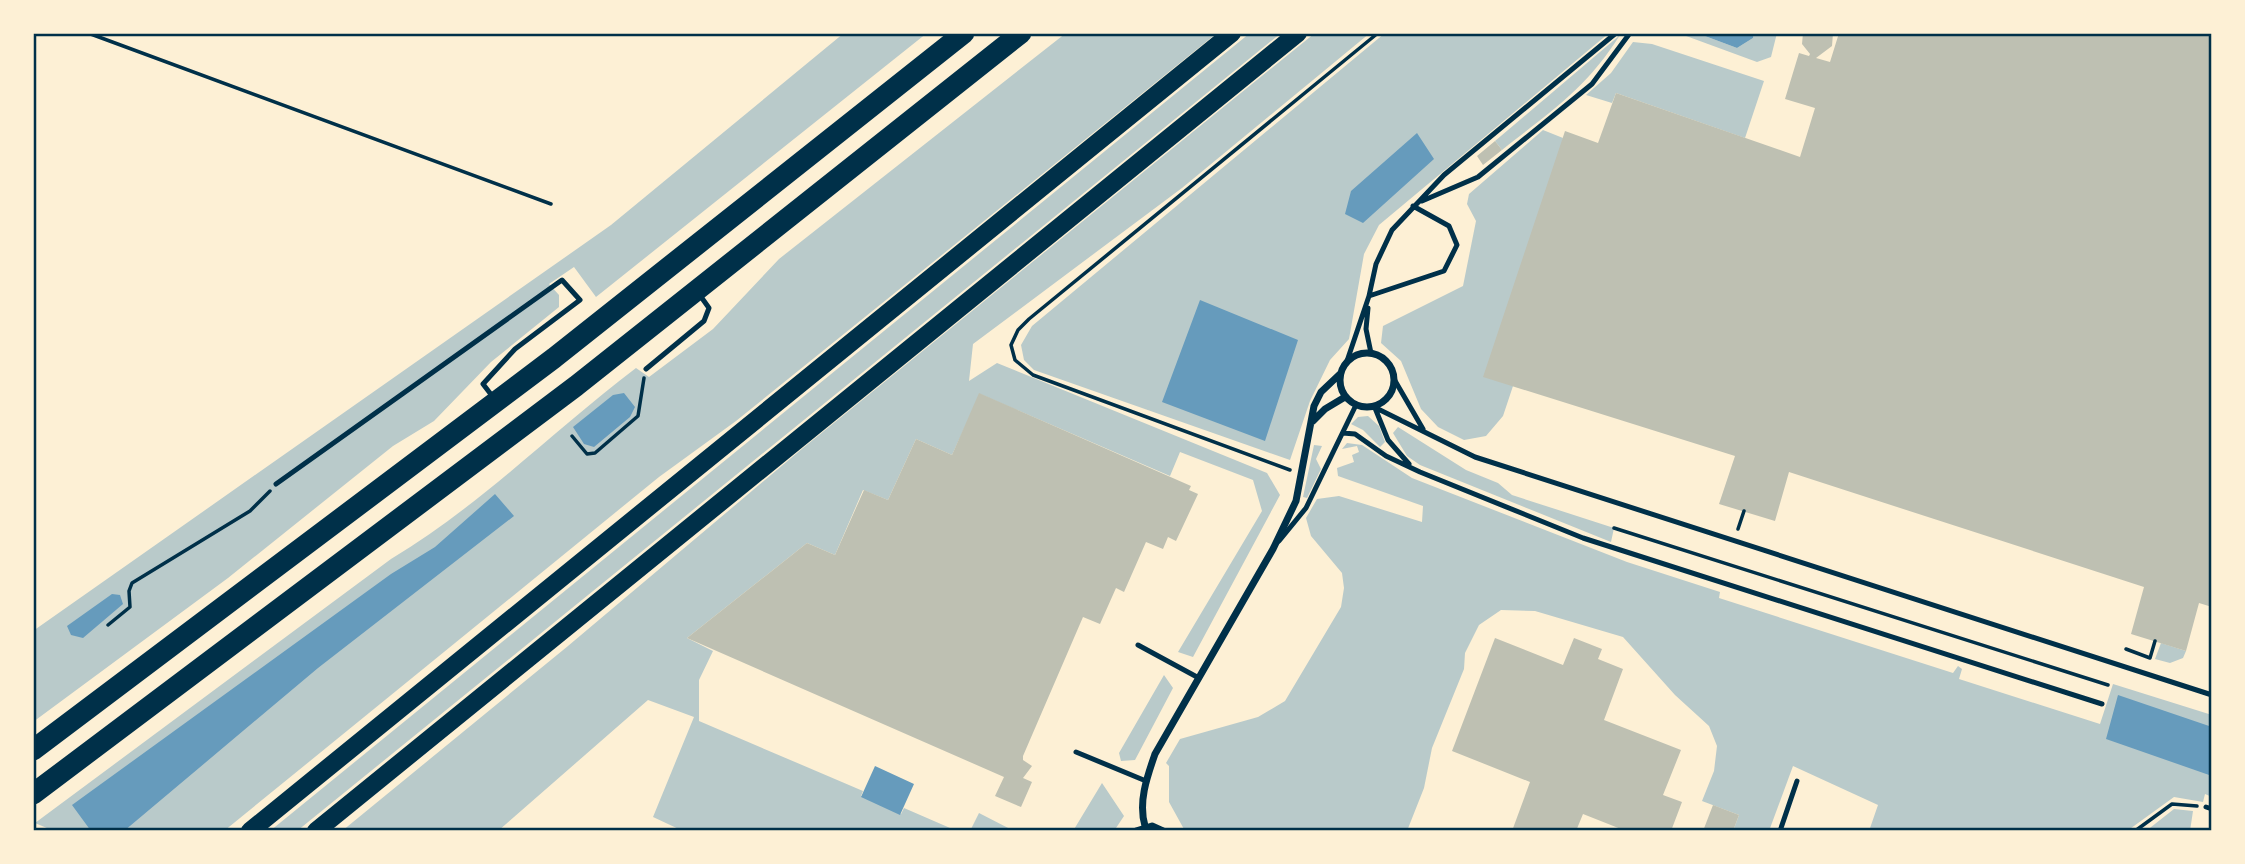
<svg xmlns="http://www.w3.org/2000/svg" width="2245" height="864" font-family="'Sofia Sans Condensed',sans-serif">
  <rect width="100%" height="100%" fill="#fdf0d5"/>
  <path fill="#b9caca" d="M844,33H927L596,297L574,267L549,284L559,295V307L491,362L434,421L393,446L228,578L33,722V631L611,225Z
    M1066,33H1217L736,421L659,477L224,831H54L35,823L391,559C481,505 553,431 636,368L649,377L713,329L779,259Z
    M1250,33H1281L297,831H270Z
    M1315,33H1370L1182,188L973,344L969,381L997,363L1267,473L1280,495L1193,657L1178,652L1262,511L1253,480L1180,452L1170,476L980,394L952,455L916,439L888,500L863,490L835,555L807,543L687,638L713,651L699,680V721L863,791L861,796L901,814L904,808L957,831H683L653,817L694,717L648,700L498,831H342L568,646L803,448Z
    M1385,33H1609L1379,225L1364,254L1349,339L1330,360L1310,401L1290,460L1034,370L1024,360L1021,345L1032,326Z
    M1678,33H1697L1737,48L1753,38L1754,33H1777L1771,57L1757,62Z
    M1620,35C1586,89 1551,111 1502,150L1495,141Z
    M1633,42L1652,44L1764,81L1745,138L1616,93L1612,103L1586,95L1611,73Z
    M1543,130L1563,138L1513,386L1503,416L1486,436L1464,440L1438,427L1421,409L1401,361L1381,343L1383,326L1463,286L1476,221L1467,204L1469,194Z
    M1368,416L1379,426L1385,442L1380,447L1363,430L1351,424L1358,417Z
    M1398,427L1466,470L1498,483L1512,495L1614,528L1611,542L1420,465L1407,456L1393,433Z
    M1347,443L1362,445L1412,478L1627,562L1720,592L1719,598L1953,673L1958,666L1962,669L1959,679L2100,724L2113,684L2212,715V797L2205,794L2203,802L2174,797L2127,831H1869L1878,805L1793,766L1769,831H1733L1739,815L1702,801L1714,771L1717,746L1709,726L1675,695L1623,637L1535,611L1501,610L1479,625L1465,653L1464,669L1432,748L1424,788L1407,831H1185L1169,802V766L1166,763L1180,739L1258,717L1285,701L1341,607L1344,588L1342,573L1311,536L1306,518L1317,499L1339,496L1422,522L1423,506L1338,476L1337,468L1354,462L1352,455L1359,452L1357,446L1342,449Z
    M1314,445L1322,446L1316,459L1321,469L1307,498L1303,497Z
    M2161,643L2186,651L2183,658L2170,663L2155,659Z
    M1164,675L1173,688L1135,760L1121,761L1119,753Z
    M1102,783L1124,816L1114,831H1073Z
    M2174,809L2193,811L2190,831H2146Z
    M979,813L1014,831H970Z"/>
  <path fill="#669bbc" d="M1697,33H1754L1753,38L1737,48Z
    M1417,133L1434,159L1363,223L1345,214L1351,191Z
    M1200,300L1298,340L1265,441L1162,402Z
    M624,393L635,407L630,417L594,447L584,444L573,427L613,395Z
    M495,494L514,516L318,668L124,831H91L72,805L391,574L435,547Z
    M112,594L120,595L123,604L83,638L71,635L67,626Z
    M2118,695L2212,727V776L2106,739Z
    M875,766L914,784L900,815L861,797Z"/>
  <path fill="#bec0b2" d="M1803,33H1833L1832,46L1816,58L1830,62L1839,33H2212V607L2199,603L2186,651L2131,634L2144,587L1789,472L1775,521L1719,504L1735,456L1483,377L1565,131L1598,143L1616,93L1800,157L1815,108L1785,99L1799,53L1809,56L1810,54L1802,44Z
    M1495,141L1502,150L1483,165L1477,156Z
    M979,393L1191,486L1189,490L1198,494L1176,541L1168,537L1163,549L1146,542L1124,592L1116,588L1100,624L1083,617L1023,756V760L1032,766L1023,778L1032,782L1021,807L995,796L1004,777L687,638L807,543L835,555L864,490L888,500L916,439L952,455Z
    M1495,638L1563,665L1574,638L1602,649L1598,659L1623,669L1604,720L1681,750L1663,795L1682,802L1671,831H1626L1583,814L1576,831H1512L1530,782L1452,751Z
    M1713,805L1739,815L1733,831H1703Z"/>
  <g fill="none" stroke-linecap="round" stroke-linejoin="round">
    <path stroke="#003049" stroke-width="3.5" d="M88,33L551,204
      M572,436L587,454L595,453L638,416L644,378
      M1290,470L1033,375L1015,360L1011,345L1018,330L1029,319L1378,33
      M1614,528L2108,685
      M1738,529L1744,511
      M108,625L130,607L129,591L132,583L250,511L270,491
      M2126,649L2150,658L2155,641
      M2135,831L2172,804L2197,806"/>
    <path stroke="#003049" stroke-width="5" d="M1422,201L1478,177L1592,84L1630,33
      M1369,296L1444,271L1457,245L1449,226L1413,206
      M1368,308L1366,329L1371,353
      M1347,361L1369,296L1376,264L1392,230L1444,175L1616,33
      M646,369L704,321L709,308L699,294
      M1394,379L1423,429
      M1374,407L1475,457L2212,695
      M1375,408L1388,440L1409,464
      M1343,433L1355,434L1386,456L1420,472L1583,538L2102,704
      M276,484L562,280L580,300L515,349L483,384L493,397
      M1279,541L1306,508L1356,405
      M1138,645L1197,677
      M1076,752L1146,781
      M2206,807L2212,809
      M1780,831L1797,781"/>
    <path stroke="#003049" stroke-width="7" d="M1340 380a27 27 0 1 1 54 0a27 27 0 1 1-54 0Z
      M1313,421L1325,409L1345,397
      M1145,826C1138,802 1147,777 1155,754L1273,549L1296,501L1314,406L1321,392L1340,374
      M1136,831L1152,826L1163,831"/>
    <path stroke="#003049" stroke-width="18" d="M250,831L1232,33
      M316,831L1298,33"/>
    <path stroke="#003049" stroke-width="21" d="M33,750L554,358L964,33
      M33,794L576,386L1021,33"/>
    <path stroke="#657d81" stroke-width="5" d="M33,830L35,831"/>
  </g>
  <rect width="2245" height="864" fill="none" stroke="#fdf0d5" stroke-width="70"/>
  <rect x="35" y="35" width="2175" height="794" fill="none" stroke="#003049" stroke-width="2.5"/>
</svg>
